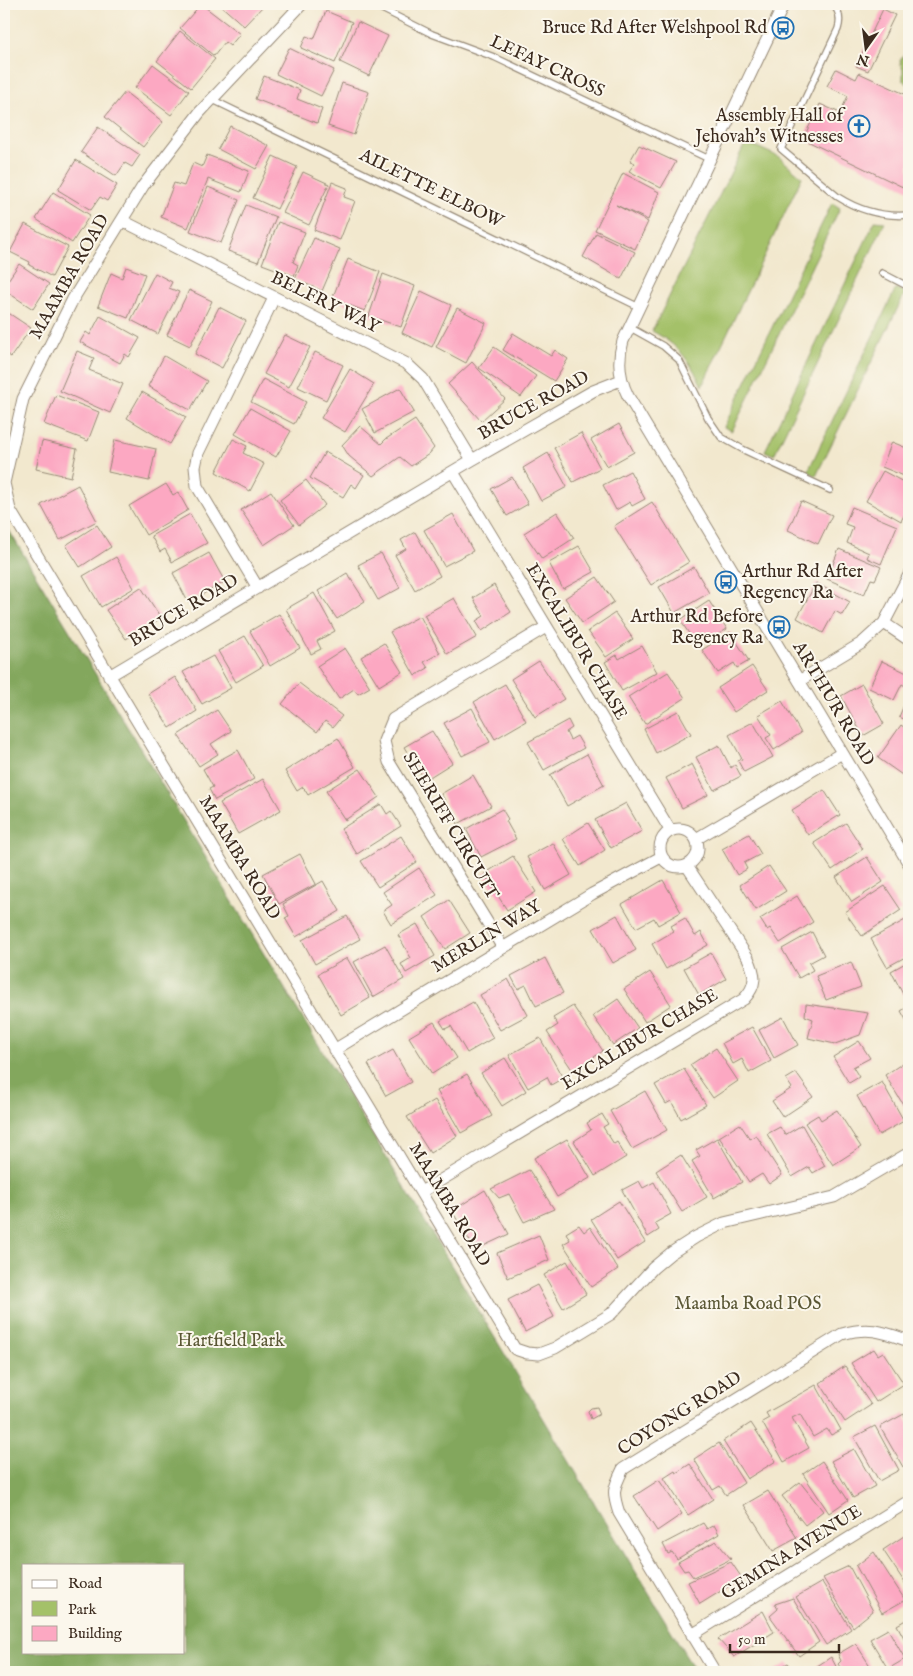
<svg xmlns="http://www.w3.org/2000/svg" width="913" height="1676" font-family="'IM FELL English',serif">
  <rect width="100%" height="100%" fill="#fbf7ec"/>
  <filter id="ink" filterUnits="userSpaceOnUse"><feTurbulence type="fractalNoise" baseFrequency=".02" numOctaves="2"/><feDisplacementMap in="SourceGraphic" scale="10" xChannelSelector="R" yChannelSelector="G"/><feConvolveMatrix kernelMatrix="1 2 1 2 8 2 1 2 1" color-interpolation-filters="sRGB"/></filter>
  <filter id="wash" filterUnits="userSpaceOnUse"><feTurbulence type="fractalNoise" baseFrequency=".0096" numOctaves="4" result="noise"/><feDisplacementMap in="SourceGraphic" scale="20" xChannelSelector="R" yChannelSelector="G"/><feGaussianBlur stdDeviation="1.12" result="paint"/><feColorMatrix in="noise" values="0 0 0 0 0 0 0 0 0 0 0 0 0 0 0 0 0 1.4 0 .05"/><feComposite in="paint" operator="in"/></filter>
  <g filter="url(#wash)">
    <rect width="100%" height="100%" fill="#f2e8ce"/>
    <path fill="#a4c169" stroke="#707644" d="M909,54V85L903,80V70L900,61L902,57Z
      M746,142L779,157L802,177L702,386C689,359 678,345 652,331Z
      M832,203L840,208L732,431L724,427Z
      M875,221L885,222L774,455L765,451Z
      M896,288L905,293L816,476L808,471Z"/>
    <path fill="#83a75d" stroke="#5f683e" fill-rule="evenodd" d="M4,522L684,1652L696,1672H4ZM24,1565H184V1652H24Z"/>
    <g id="blocks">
      <path fill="#fca8c2" d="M201,4L240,34L230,46L225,42L214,56L180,28Z
        M219,4H265L244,26Z
        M883,9L895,15L868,71L856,66Z
        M326,11L352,22L335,63L301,48L306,36L314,39Z
        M358,22L388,36L369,76L340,62Z
        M180,31L215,59L191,88L157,61Z
        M289,48L334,70L321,96L276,74Z
        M153,64L189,91L171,115L135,88Z
        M836,69L856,79L859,73L909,96V190L803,139L820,104L840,113L848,96L827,86Z
        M264,76L300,90L297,99L322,109L317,123L255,99Z
        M342,83L369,92L354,135L328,126Z
        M125,92L163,122L143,147L105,117Z
        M230,126L269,146L256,169L218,149Z
        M98,127L140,155L132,167L125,163L116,176L81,152Z
        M639,145L676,162L661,188L629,171L635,163L630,161Z
        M207,155L249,171L241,192L208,179L188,228L161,217L174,183L184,186L193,163L202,167Z
        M273,156L297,167L277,209L253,198Z
        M76,160L117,185L107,201L100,197L91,210L58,190Z
        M303,172L329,184L309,225L283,213Z
        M623,173L659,192L648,220L616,205L648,222L635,249L595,230Z
        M332,182L347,188L344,197L355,201L340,240L314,230Z
        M208,187L239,200L221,243L190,231Z
        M53,192L90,215L72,243L36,219Z
        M246,205L276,217L258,262L228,251Z
        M278,222L305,232L293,262L298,265L294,276L262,264Z
        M25,224L68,247L52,277L29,265L30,262L10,252Z
        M596,233L635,252L621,279L583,257Z
        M314,238L340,249L322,291L295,279Z
        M348,259L380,272L365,311L332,299Z
        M19,264L49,284L33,309L4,290V286Z
        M126,267L145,274L128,318L98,306L111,273L122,278Z
        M155,273L172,282L169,288L179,292L158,334L131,320Z
        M383,274L415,286L401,327L369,316Z
        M189,290L212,301L190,346L167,335Z
        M421,291L451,305L432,347L402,333Z
        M219,307L246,321L222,368L195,354Z
        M457,308L486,323L466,363L436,347Z
        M4,310L31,328L11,357L4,352Z
        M100,316L140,338L129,357L125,354L120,363L80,342L86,332L90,335Z
        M513,333L551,356L555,350L568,359L554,381L503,350Z
        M285,335L310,347L289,387L264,374Z
        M494,347L536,376L521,397L479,368Z
        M77,351L94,358L89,370L123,384L110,413L60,391Z
        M315,352L343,365L326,400L298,387Z
        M164,356L207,381L190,410L148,386Z
        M472,362L505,399L481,421L448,384Z
        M350,369L374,384L345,432L321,418Z
        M263,379L306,402L294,424L251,402Z
        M400,388L414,412L375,433L362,409Z
        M142,392L186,417L170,444L127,418Z
        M56,395L99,412L88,441L44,424Z
        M250,408L291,431L276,457L235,434Z
        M415,420L434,448L429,454L411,466L400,457L373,476L349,456L342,445L360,426L381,444L386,439Z
        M619,424L634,452L607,467L591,440Z
        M581,433L600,468L573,482L554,448Z
        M233,439L247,446L243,453L264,464L250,491L216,472Z
        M115,440L156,449L149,481L108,472Z
        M42,441L77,449L71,477L36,469Z
        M892,442L909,449V478L882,467Z
        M325,452L364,475L356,488L351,484L343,497L310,478Z
        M548,453L567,487L541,501L523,468Z
        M630,471L645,499L632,506L630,502L616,510L603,485Z
        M883,471L909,485V506L901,521L866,501Z
        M512,477L528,504L507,516L491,489Z
        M306,480L325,505L299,525L280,500Z
        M166,484L173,495L178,492L188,510L146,535L129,506Z
        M78,485L97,521L60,540L41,505Z
        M271,491L294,525L264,545L241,510Z
        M801,501L832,515L818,544L788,530Z
        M652,502L689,562L651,585L614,526Z
        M852,507L897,526L881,564L867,558L869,553L847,543L853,527L845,524Z
        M557,512L574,538L542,559L524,533Z
        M190,514L207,543L172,562L165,549L160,552L151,536Z
        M453,514L473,551L444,566L424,530Z
        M97,525L111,547L80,567L66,545Z
        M415,532L440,576L415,590L395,555L406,549L401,540Z
        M579,546L594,572L563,589L549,563Z
        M839,549L881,567L875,580L871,579L864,595L827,579Z
        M209,553L225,582L188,602L173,573Z
        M381,553L400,588L378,600L358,565Z
        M116,557L134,588L101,607L83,576Z
        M694,567L709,593L674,613L659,587Z
        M347,573L365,601L337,619L318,591Z
        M597,577L614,602L582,623L565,598Z
        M816,583L850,602L842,615L835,611L823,633L797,618Z
        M494,585L511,612L482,631L476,621L484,616L473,598Z
        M141,587L161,618L126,639L106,610Z
        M314,593L335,631L317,641L321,649L311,654L286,609Z
        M454,598L477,637L447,654L424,615Z
        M709,601L727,629L698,647L680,620Z
        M615,613L633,639L606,657L588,631Z
        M279,614L300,648L270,666L250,631Z
        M420,616L440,653L424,662L428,668L415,676L390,632Z
        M730,632L749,661L737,668L734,663L718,673L702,650Z
        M245,636L263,666L236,682L218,651Z
        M384,643L402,672L379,686L361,657Z
        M642,646L657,672L622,691L605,662L617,655L619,659Z
        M345,648L370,687L358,694L354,689L339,699L317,666Z
        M213,656L231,688L202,704L183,672Z
        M539,661L564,699L535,717L511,679Z
        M882,661L909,674V682L907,687L902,684L894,700L869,688Z
        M752,666L768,690L734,712L718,688Z
        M668,672L685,698L645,724L628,697Z
        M175,677L197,711L170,728L148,694Z
        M299,683L342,716L333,727L325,721L317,732L282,704Z
        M505,684L526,721L495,739L474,702Z
        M862,684L884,724L863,736L841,696Z
        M909,693V721L899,717Z
        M782,701L801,733L774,750L766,738L771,735L758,715Z
        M472,708L490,742L462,756L444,723Z
        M217,710L231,731L211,744L218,754L199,766L178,735Z
        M678,711L691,734L656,753L644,729Z
        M568,720L572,728L566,732L570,740L577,736L584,748L544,770L528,742Z
        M753,722L773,757L744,772L738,761L742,759L729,735Z
        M901,725L909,731V771L905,777L878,758Z
        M432,731L452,763L425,780L404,747Z
        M338,738L355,767L308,795L303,787L297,791L285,771Z
        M719,745L731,768L735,765L741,776L714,790L696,757Z
        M238,750L254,779L215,800L209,789L213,787L203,769Z
        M587,754L604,785L567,806L550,775Z
        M692,764L708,795L682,808L666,778Z
        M360,769L379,797L345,820L326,791Z
        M473,775L491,806L458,824L441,794Z
        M263,779L281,810L238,834L220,803Z
        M824,790L840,815L808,835L792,810Z
        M626,803L642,831L611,848L595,820Z
        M381,804L387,814L391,811L401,826L357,854L341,829Z
        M502,809L508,819L506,821L516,839L481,857L466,829Z
        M588,823L605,850L580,866L563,839Z
        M846,823L863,849L832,870L814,843Z
        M749,834L761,854L744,863L747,869L737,875L722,849Z
        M401,836L417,862L378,887L361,861Z
        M553,843L571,875L545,890L527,857Z
        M300,854L316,884L279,904L263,874Z
        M513,856L536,892L507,910L484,874Z
        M867,857L883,882L852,902L836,877Z
        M769,866L786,891L756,910L740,885Z
        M419,868L437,895L391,924L383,911L392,905L383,892Z
        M663,880L681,912L658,925L654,918L636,928L622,904Z
        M323,881L340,911L296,937L285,918L289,916L283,904Z
        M885,886L901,910L862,936L845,912Z
        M797,896L813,922L780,943L770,928L767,930L760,919Z
        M449,900L470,933L445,949L424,917Z
        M617,915L636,950L613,963L593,929Z
        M347,916L360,939L315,964L302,940Z
        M685,918L695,936L701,932L708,945L666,969L652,944L674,931L671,926Z
        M907,919L909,923V955L887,967L871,939Z
        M417,924L435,956L406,973L401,964L411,958L398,935Z
        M812,932L824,955L809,963L813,970L799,978L782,949Z
        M385,945L404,979L373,997L354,962Z
        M711,953L726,979L699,995L684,968Z
        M347,958L370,998L341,1015L318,974Z
        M545,958L563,993L536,1006L526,985L518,989L511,976Z
        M909,961V998L906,1000L891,971Z
        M851,962L861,987L826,1000L816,976Z
        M650,972L671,1005L645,1022L624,989Z
        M508,979L528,1015L500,1030L480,995Z
        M618,999L638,1028L613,1045L593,1016Z
        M473,1002L493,1038L467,1053L451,1026L445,1029L440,1021Z
        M806,1004L868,1013L860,1035L835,1044L808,1038L813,1019L805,1016Z
        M573,1006L603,1051L573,1071L547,1032L558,1025L553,1018Z
        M909,1006V1025L901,1011Z
        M783,1017L798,1045L774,1058L759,1030Z
        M434,1022L457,1058L432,1074L409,1037Z
        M752,1027L771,1061L749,1073L742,1059L733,1064L722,1043Z
        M540,1038L563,1078L551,1085L547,1077L528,1088L509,1055Z
        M859,1041L870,1058L853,1067L859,1077L849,1083L833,1057Z
        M716,1048L738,1081L713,1098L690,1065Z
        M393,1050L411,1082L386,1096L368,1064Z
        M505,1058L526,1091L502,1106L481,1073Z
        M909,1059V1114L885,1075Z
        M684,1069L706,1105L681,1119L671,1101L666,1104L655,1085Z
        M796,1073L813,1097L783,1117L772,1101L792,1088L786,1079Z
        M467,1074L492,1116L461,1133L437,1091Z
        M882,1082L904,1121L879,1135L857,1096Z
        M645,1091L667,1130L632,1149L610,1111Z
        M435,1100L457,1136L430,1153L407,1117Z
        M837,1110L861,1147L833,1165L805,1123L818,1115L821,1120Z
        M602,1114L608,1124L603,1127L614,1144L617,1142L626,1157L595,1176L574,1141L591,1130L587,1123Z
        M740,1124L750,1139L756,1135L782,1175L769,1184L762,1174L749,1182L719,1137Z
        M802,1125L825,1166L813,1173L809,1167L792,1177L767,1134L780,1127L785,1135Z
        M717,1138L742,1182L714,1198L692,1161L700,1156L696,1150Z
        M567,1139L590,1178L557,1197L534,1158Z
        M681,1155L707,1197L682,1212L656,1171Z
        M529,1170L554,1209L524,1222L509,1194L499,1198L491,1189Z
        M639,1181L643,1188L654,1182L671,1214L655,1223L659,1230L648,1237L622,1190Z
        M485,1190L509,1234L475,1250L452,1211Z
        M619,1201L645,1242L617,1260L591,1219Z
        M579,1225L584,1232L590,1227L618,1269L591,1287L563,1244L570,1240L566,1233Z
        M539,1235L549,1260L508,1278L497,1253Z
        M567,1261L586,1294L563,1308L544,1275Z
        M537,1285L554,1317L525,1332L508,1300Z
        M874,1349L878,1355L883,1352L904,1384L876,1402L851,1363Z
        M845,1366L871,1405L845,1422L820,1383Z
        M816,1385L841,1430L831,1435L827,1429L813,1437L800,1414L792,1418L809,1448L784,1462L762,1422L769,1418L766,1413Z
        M597,1407L600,1414L591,1419L588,1411L591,1408Z
        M904,1414L909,1424V1463L903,1467L880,1427Z
        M751,1423L776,1461L747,1479L723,1441Z
        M875,1426L899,1470L879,1481L854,1437Z
        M719,1443L744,1483L726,1495L720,1486L713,1490L694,1459Z
        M854,1449L875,1486L853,1498L831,1461Z
        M822,1461L848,1500L829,1513L803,1474Z
        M690,1464L713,1499L688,1515L664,1478L675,1471L676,1473Z
        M659,1480L682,1514L657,1531L634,1496Z
        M800,1482L823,1511L805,1525L782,1496Z
        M768,1491L797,1538L773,1551L744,1505Z
        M703,1523L707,1529L714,1525L719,1534L677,1559L672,1552L668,1554L663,1544Z
        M904,1536L909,1545V1589L883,1550Z
        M716,1541L731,1559L693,1577L688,1570L684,1571L678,1562Z
        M874,1552L905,1600L882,1613L856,1566Z
        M731,1562L742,1578L700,1604L688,1582Z
        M849,1566L873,1611L853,1627L823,1578Z
        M822,1582L851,1629L826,1645L796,1597Z
        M793,1598L819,1642L799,1656L770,1616L778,1609L775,1604Z
        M763,1611L774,1632L734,1657L718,1639Z
        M909,1618V1647L897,1625Z
        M888,1629L905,1659L888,1669L870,1639Z
        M855,1644L858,1647L874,1672H843L838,1664L841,1661L838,1654Z
        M831,1657L839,1672H812L811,1670Z
        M788,1663L794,1669L792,1672H772Z"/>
    </g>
  </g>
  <g filter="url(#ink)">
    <use href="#blocks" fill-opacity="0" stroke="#968976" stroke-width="1"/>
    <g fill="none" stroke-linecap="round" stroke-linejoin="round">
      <g stroke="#968976" stroke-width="8">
        <path id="lane" d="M372,4L432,34L494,57L709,159
          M832,4C840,11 841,19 838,29L781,149L838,197C860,211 884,217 909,215
          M211,99L639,307
          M882,273L909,287
          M629,327L663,346L679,360L708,418L721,437L744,450L830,490"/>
      </g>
      <g stroke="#968976" stroke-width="13">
        <path id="street" d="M302,4L200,112L143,186L73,299L23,399L4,483L10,510L515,1349L527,1353L539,1354L555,1348L611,1314L653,1268L671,1253L696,1237L724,1223L834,1197L909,1153
          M784,4L623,341C617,361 619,378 628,396L909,864
          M123,221L407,364L423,379L472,460
          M453,472L670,830
          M258,588L197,486L195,467L198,453L274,298
          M884,623L909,640
          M109,676L472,460L593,391L621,380
          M799,681L862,643L884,623L909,575
          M660 848a19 19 0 1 1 38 0a19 19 0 1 1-38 0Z
          M696,839L842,753
          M503,948L389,762L384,741L393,719L546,627
          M334,1050L592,894L661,857
          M421,1192L744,999C757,985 756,975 748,958L687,866
          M692,1635L909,1501
          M715,1672L619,1513C612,1492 613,1489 623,1469L842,1334C870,1326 883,1332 909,1341"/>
      </g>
      <use href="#lane" stroke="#fff" stroke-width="5.5"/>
      <use href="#street" stroke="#fff" stroke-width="11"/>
    </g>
  </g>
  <defs>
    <g id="bus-ring" transform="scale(1.125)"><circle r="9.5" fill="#fbf7ec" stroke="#1f6fb2" stroke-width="1.5"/><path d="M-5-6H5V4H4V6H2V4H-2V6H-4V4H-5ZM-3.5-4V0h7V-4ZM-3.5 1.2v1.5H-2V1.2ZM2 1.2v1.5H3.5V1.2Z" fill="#1f6fb2"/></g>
    <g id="church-ring" transform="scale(1.125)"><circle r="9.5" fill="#fbf7ec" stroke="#1f6fb2" stroke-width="1.5"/><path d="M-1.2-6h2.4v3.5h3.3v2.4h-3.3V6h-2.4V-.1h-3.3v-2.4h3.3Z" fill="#1f6fb2"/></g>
  </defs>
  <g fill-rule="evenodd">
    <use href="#bus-ring" x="783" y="28"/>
    <use href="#church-ring" x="859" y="126"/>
    <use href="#bus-ring" x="726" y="582"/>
    <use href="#bus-ring" x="779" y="627"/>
  </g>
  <g text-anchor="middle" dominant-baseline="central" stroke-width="4" stroke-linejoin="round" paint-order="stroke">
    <g font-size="18" fill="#3b2a1e" stroke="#fbf7ec" text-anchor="end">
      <text x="767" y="28">Bruce Rd After Welshpool Rd</text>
      <text x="843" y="116">Assembly Hall of<tspan x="843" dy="21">Jehovah's Witnesses</tspan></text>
      <text x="742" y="572" text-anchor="start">Arthur Rd After<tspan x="742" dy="21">Regency Ra</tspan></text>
      <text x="763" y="617">Arthur Rd Before<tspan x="763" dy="21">Regency Ra</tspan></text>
    </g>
    <g font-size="18" fill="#3b2a1e" stroke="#fbf7ec">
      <text transform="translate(547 67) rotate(25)">LEFAY CROSS</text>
      <text transform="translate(431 189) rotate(26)">AILETTE ELBOW</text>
      <text transform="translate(70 277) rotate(-60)">MAAMBA ROAD</text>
      <text transform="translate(325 303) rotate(26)">BELFRY WAY</text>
      <text transform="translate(534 406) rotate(-29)">BRUCE ROAD</text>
      <text transform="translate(184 611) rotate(-31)">BRUCE ROAD</text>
      <text transform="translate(576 642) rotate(59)">EXCALIBUR CHASE</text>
      <text transform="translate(833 704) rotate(59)">ARTHUR ROAD</text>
      <text transform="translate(450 826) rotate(59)">SHERIFF CIRCUIT</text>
      <text transform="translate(239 858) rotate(59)">MAAMBA ROAD</text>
      <text transform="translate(487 937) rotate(-31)">MERLIN WAY</text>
      <text transform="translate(640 1040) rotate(-31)">EXCALIBUR CHASE</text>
      <text transform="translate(449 1205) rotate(59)">MAAMBA ROAD</text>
      <text transform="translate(680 1414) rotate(-32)">COYONG ROAD</text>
      <text transform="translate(792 1553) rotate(-32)">GEMINA AVENUE</text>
    </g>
    <g font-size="18" fill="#5a5734" stroke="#fbf7ec">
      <text x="748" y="1304">Maamba Road POS</text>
      <text x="231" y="1341">Hartfield Park</text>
    </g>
  </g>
  <rect width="913" height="1676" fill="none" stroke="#fbf7ec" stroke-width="20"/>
  <rect x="22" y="1564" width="162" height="90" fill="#fbf7ec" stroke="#aea59a"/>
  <rect x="32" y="1580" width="25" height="8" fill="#ffffff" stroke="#aea59a"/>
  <text x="68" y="1588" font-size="15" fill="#3b2a1e">Road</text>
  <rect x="32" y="1601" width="25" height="15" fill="#a4c169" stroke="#aea59a"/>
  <text x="68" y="1614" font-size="15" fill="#3b2a1e">Park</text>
  <rect x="32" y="1626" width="25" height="15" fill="#fca8c2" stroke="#aea59a"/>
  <text x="68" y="1638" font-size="15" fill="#3b2a1e">Building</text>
  <g transform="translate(866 48) rotate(194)" stroke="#fbf7ec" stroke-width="4" paint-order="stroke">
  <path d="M0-4L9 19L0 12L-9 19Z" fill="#3b2a1e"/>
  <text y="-8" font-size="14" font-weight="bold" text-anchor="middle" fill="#3b2a1e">N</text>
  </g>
  <path d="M730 1644v8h109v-8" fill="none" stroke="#3b2a1e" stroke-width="2.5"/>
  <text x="738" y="1644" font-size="15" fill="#3b2a1e" stroke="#fbf7ec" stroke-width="4" paint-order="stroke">50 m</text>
</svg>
